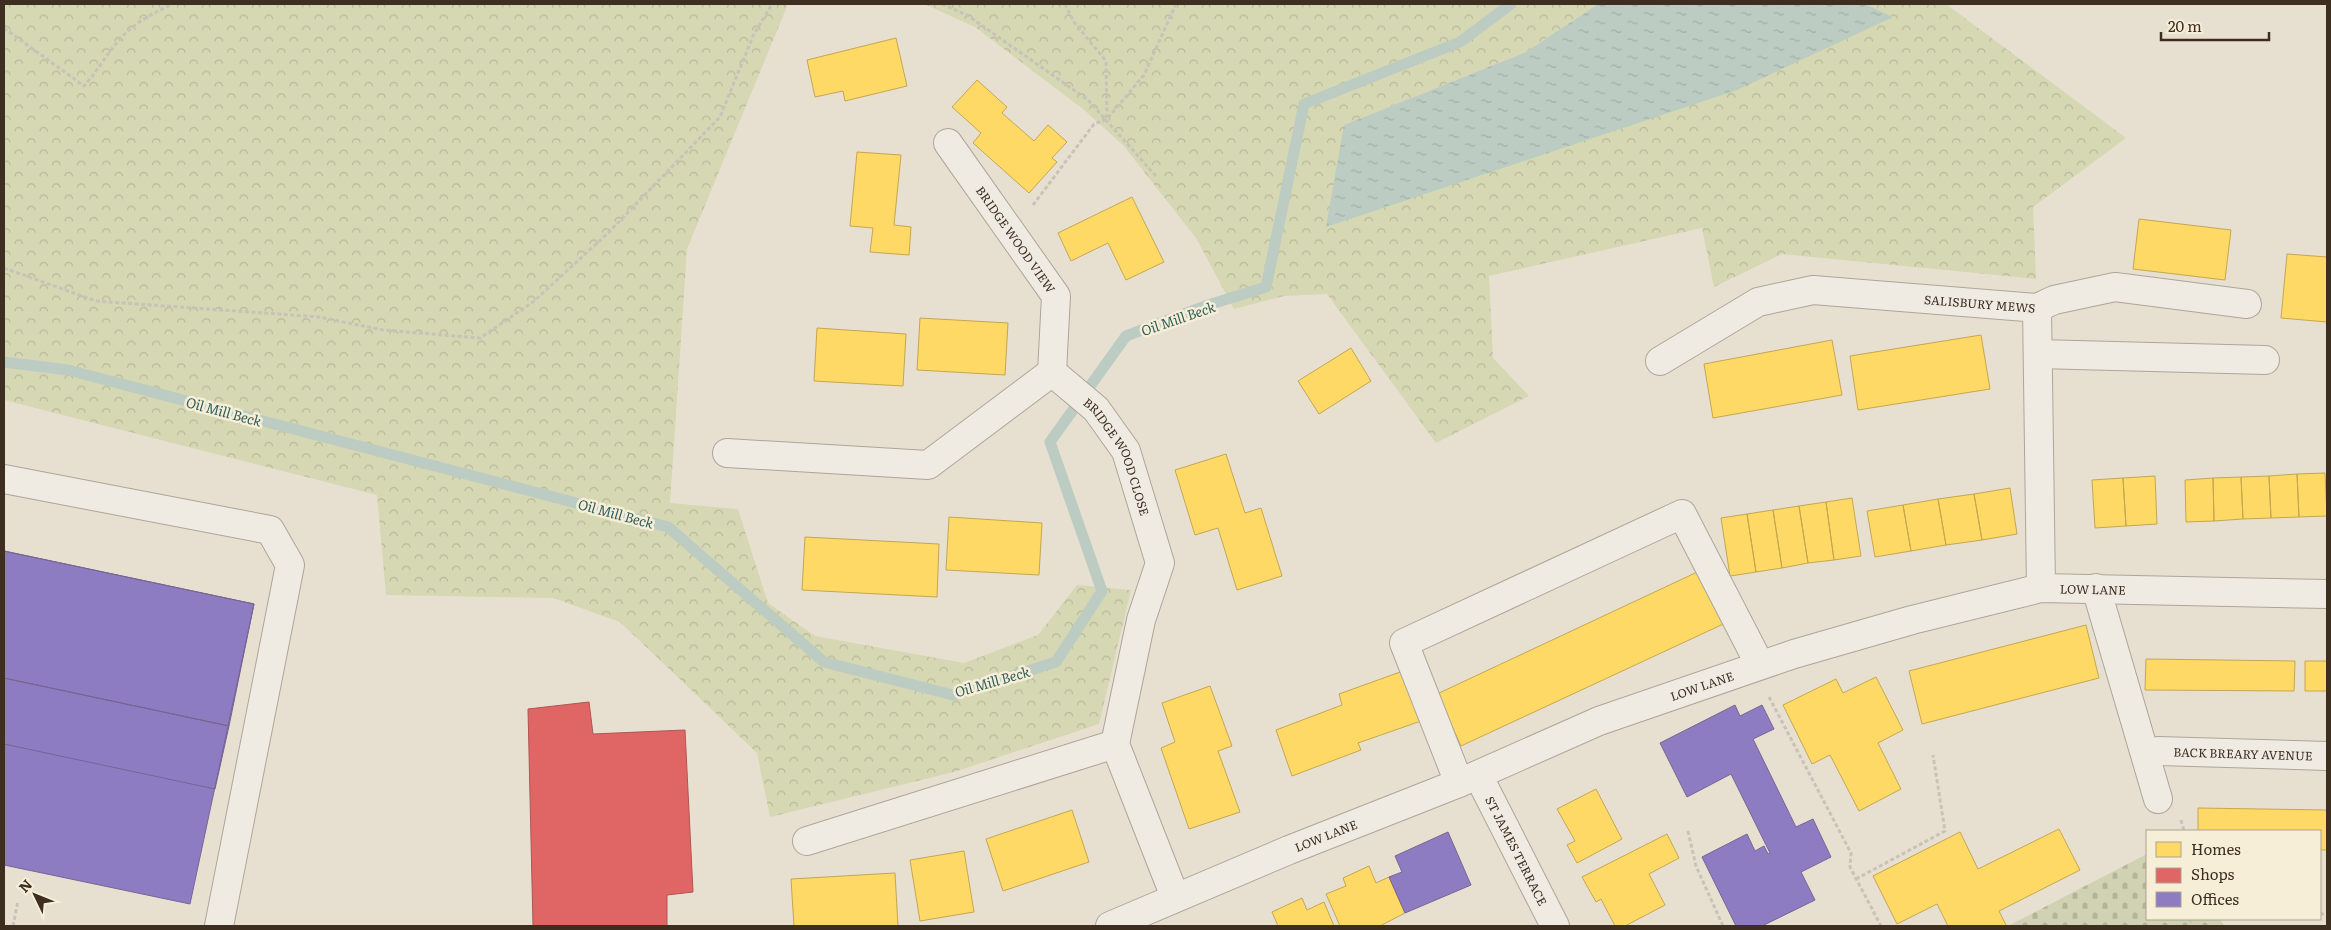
<svg xmlns="http://www.w3.org/2000/svg" width="2331" height="930" font-family="Literata,serif">
  <defs>
    <pattern id="forest-crowns" width="20" height="18" patternUnits="userSpaceOnUse" patternTransform="scale(1.25)"><rect width="20" height="18" fill="#d6d7b3"/><path d="M2 6a3 3 0 1 1 6 0M12 15a3 3 0 1 1 6 0" fill="none" stroke="#b9b99a"/></pattern>
    <pattern id="cemetery-stones" width="16" height="16" patternUnits="userSpaceOnUse" patternTransform="scale(1.25)"><rect width="16" height="16" fill="#d1d1b3"/><path d="M2 7V4a2 2 0 0 1 4 0v3zM10 15v-3a2 2 0 0 1 4 0v3z" fill="#b4b49a"/></pattern>
    <pattern id="water-ripples" width="26" height="14" patternUnits="userSpaceOnUse" patternTransform="scale(1.25)"><rect width="26" height="14" fill="#bcccc2"/><path d="M2 4q2-2 4 0t4 0M15 11q2-2 4 0t4 0" fill="none" stroke="#a2b0a6"/></pattern>
  </defs>
  <rect width="100%" height="100%" fill="#e7e0d1"/>
  <path fill="url(#forest-crowns)" d="M4,4H788L687,249L670,503L738,509L768,603L815,636L964,663L1038,635L1077,585L1131,590L1099,724L954,772L770,817L757,753L620,622L553,598L386,595L377,495L4,400Z
    M924,4H1598L1526,52L1344,125L1892,17L1865,4H1946L2126,138L2033,207L2036,279L1782,254L1714,287L1702,228L1489,276L1493,358L1529,396L1436,443L1327,294L1284,296L1234,309L1196,238L1123,145L1083,109L975,27Z"/>
  <path fill="url(#cemetery-stones)" d="M2147,854V919H2220L2224,926H2008Z"/>
  <path fill="url(#water-ripples)" d="M1598,4H1865L1893,17L1737,90L1326,227L1344,125L1526,52Z"/>
  <path fill="#ffd966" stroke="#c5a651" d="M896,38L907,86L845,101L843,91L815,97L807,60Z
    M977,80L1007,107L1002,113L1034,141L1048,125L1067,142L1052,158L1057,162L1029,193L973,143L981,133L952,107Z
    M857,152L901,155L894,225L911,227L909,255L870,252L873,228L850,226Z
    M1132,197L1164,262L1126,280L1108,243L1071,261L1058,233Z
    M2139,219L2231,230L2225,280L2133,269Z
    M2287,254L2327,257V322L2281,318Z
    M920,318L1008,323L1005,375L917,370Z
    M817,328L906,334L903,386L814,381Z
    M1981,335L1990,389L1858,410L1850,356Z
    M1832,340L1842,395L1713,418L1704,364Z
    M1351,348L1371,381L1319,414L1298,381Z
    M1226,454L1245,513L1261,508L1282,576L1237,590L1218,528L1195,535L1175,470Z
    M2325,473L2327,516L2299,517L2297,474Z
    M2297,474L2299,517L2271,518L2269,476Z
    M2155,476L2157,524L2126,526L2123,478Z
    M2269,476L2271,518L2243,519L2241,477Z
    M2241,477L2243,519L2214,521L2213,478Z
    M2123,478L2126,526L2095,528L2092,480Z
    M2213,478L2214,521L2186,522L2185,480Z
    M2010,488L2017,534L1982,540L1974,494Z
    M1974,494L1982,540L1946,545L1938,499Z
    M1852,498L1861,556L1834,560L1826,502Z
    M1938,499L1946,545L1911,551L1903,505Z
    M1826,502L1834,560L1808,563L1799,506Z
    M1903,505L1911,551L1875,557L1867,511Z
    M1799,506L1808,563L1782,568L1773,510Z
    M1773,510L1782,568L1756,572L1747,514Z
    M1747,514L1756,572L1730,576L1721,518Z
    M949,517L1042,523L1039,575L946,570Z
    M805,537L939,544L937,597L802,590Z
    M1708,567L1732,620L1461,746L1437,694Z
    M2086,625L2099,678L1922,724L1909,671Z
    M2146,659L2295,661L2294,691L2145,690Z
    M2305,661H2327V691H2305Z
    M1403,671L1421,721L1358,743L1361,750L1292,776L1276,730L1342,705L1339,694Z
    M1876,677L1903,730L1878,743L1901,789L1859,811L1830,755L1812,764L1783,705L1836,679L1843,693Z
    M1210,686L1232,746L1218,751L1240,812L1189,829L1161,748L1175,742L1162,703Z
    M1596,789L1622,839L1577,863L1567,845L1575,841L1557,809Z
    M2198,808L2327,810V850H2320V831H2198Z
    M1072,810L1089,862L1003,891L986,839Z
    M2059,829L2080,870L1999,911L2006,925L2003,926H1948L1937,904L1897,924L1873,876L1960,832L1978,869Z
    M1667,834L1679,858L1649,874L1665,905L1625,926H1615L1601,899L1596,902L1582,877Z
    M964,851L974,912L920,921L910,860Z
    M1369,866L1376,883L1389,877L1405,913L1380,926H1340L1326,894L1346,886L1343,878Z
    M895,873L898,926H794L791,879Z
    M1302,898L1307,910L1324,902L1334,926H1278L1272,912Z"/>
  <path fill="#e06666" stroke="#af5551" d="M589,702L593,734L685,730L693,892L667,895V926H533L528,709Z"/>
  <path fill="#8e7cc3" stroke="#766592" d="M4,551L254,604L229,726L4,678Z
    M4,551L254,604L190,904L4,865Z
    M4,678L229,726L215,789L4,744Z
    M1735,705L1740,716L1762,705L1774,729L1753,739L1796,827L1813,819L1831,857L1801,872L1815,900L1762,926H1736L1702,857L1747,834L1755,851L1764,846L1768,854L1770,853L1731,774L1687,797L1660,743Z
    M1448,832L1471,885L1405,913L1389,877L1402,872L1395,856Z"/>
  <g fill="none" stroke-linecap="round" stroke-linejoin="round">
    <path stroke="#bcccc2" stroke-width="11" d="M4,362L68,370L668,527L824,662L953,695L1056,662L1102,591L1050,442L1126,336L1208,305L1266,287L1304,104L1460,42L1511,4"/>
    <g stroke="#ada599" stroke-width="30">
      <g id="minor">
        <path id="s1" d="M948,143L1056,296L1052,372"/>
        <path d="M2037,308L2054,300L2115,287L2247,304"/>
        <path d="M2038,354L2265,360"/>
        <path id="s2" d="M1660,361L1758,302L1813,290L2037,308L2041,588"/>
        <path id="s3" d="M1052,372L1096,409L1126,451L1160,563L1141,620L1115,744L1175,897"/>
        <path d="M727,453L928,465L1052,372"/>
        <path d="M4,479L270,530L290,565L219,926"/>
        <path d="M2096,588L2158,799"/>
        <path id="s4" d="M2158,751L2327,756"/>
        <path id="s5" d="M1478,775L1555,926"/>
        <path d="M1459,783L1404,643L1682,514L1760,665"/>
        <path d="M807,841L1115,744"/>
        <path id="s6" d="M1110,926L1289,850L1459,783L1599,721L1794,654L1912,620L2041,588L2327,594"/>
      </g>
    </g>
    <path stroke="#c8c2b9" stroke-width="3" stroke-dasharray="4 2.5" stroke-linecap="butt" d="M942,4L967,15L1088,100L1156,176
      M1065,4L1074,22L1106,61L1107,118
      M4,28L84,86C101,67 113,42 134,26C145,17 159,11 172,4
      M1033,205L1094,124L1107,119L1144,75L1176,4
      M4,268L96,301L319,317L383,330L480,338L533,302L607,234L720,117L753,36L772,4
      M1769,697L1851,853L1850,867L1881,926
      M2181,820L2184,831
      M1688,831L1696,866L1723,926
      M1856,879L1945,831L1933,755
      M2320,914H2327
      M2190,919L2192,926
      M13,926L18,901"/>
    <use href="#minor" stroke="#efebe3" stroke-width="28"/>
  </g>
  <g text-anchor="middle" dominant-baseline="central" stroke-width="5" stroke-linejoin="round" paint-order="stroke">
    <g font-size="12" fill="#3d2e20" stroke="#f7eed8">
      <text stroke="none"><textPath href="#s1" startOffset="118">BRIDGE WOOD VIEW</textPath></text>
      <text stroke="none"><textPath href="#s2" startOffset="338">SALISBURY MEWS</textPath></text>
      <text stroke="none"><textPath href="#s3" startOffset="110">BRIDGE WOOD CLOSE</textPath></text>
      <text stroke="none"><textPath href="#s6" startOffset="1044">LOW LANE</textPath></text>
      <text stroke="none"><textPath href="#s6" startOffset="639">LOW LANE</textPath></text>
      <text stroke="none"><textPath href="#s4" startOffset="85">BACK BREARY AVENUE</textPath></text>
      <text stroke="none"><textPath href="#s6" startOffset="234">LOW LANE</textPath></text>
      <text stroke="none"><textPath href="#s5" startOffset="85">ST JAMES TERRACE</textPath></text>
    </g>
    <g font-size="14" font-style="italic" fill="#2f5d5a" stroke="#f7eed8">
      <text transform="translate(1178 318) rotate(-19)">Oil Mill Beck</text>
      <text transform="translate(224 411) rotate(15)">Oil Mill Beck</text>
      <text transform="translate(616 513) rotate(15)">Oil Mill Beck</text>
      <text transform="translate(992 681) rotate(-16)">Oil Mill Beck</text>
    </g>
  </g>
  <rect width="2331" height="930" fill="none" stroke="#3d2e20" stroke-width="10"/>
  <rect x="2146" y="830" width="175" height="90" fill="#f7eed8" stroke="#ada18e"/>
  <rect x="2156" y="842" width="25" height="15" fill="#ffd966" stroke="#ada18e"/>
  <text x="2191" y="855" font-size="15" fill="#3d2e20">Homes</text>
  <rect x="2156" y="868" width="25" height="15" fill="#e06666" stroke="#ada18e"/>
  <text x="2191" y="880" font-size="15" fill="#3d2e20">Shops</text>
  <rect x="2156" y="892" width="25" height="15" fill="#8e7cc3" stroke="#ada18e"/>
  <text x="2191" y="905" font-size="15" fill="#3d2e20">Offices</text>
  <g transform="translate(35 895) rotate(313)" stroke="#f7eed8" stroke-width="4" paint-order="stroke">
  <path d="M0-4L9 19L0 12L-9 19Z" fill="#3d2e20"/>
  <text y="-8" font-size="14" font-weight="bold" text-anchor="middle" fill="#3d2e20">N</text>
  </g>
  <path d="M2161 32v8h108v-8" fill="none" stroke="#3d2e20" stroke-width="2.5"/>
  <text x="2168" y="32" font-size="15" fill="#3d2e20" stroke="#f7eed8" stroke-width="4" paint-order="stroke">20 m</text>
</svg>
